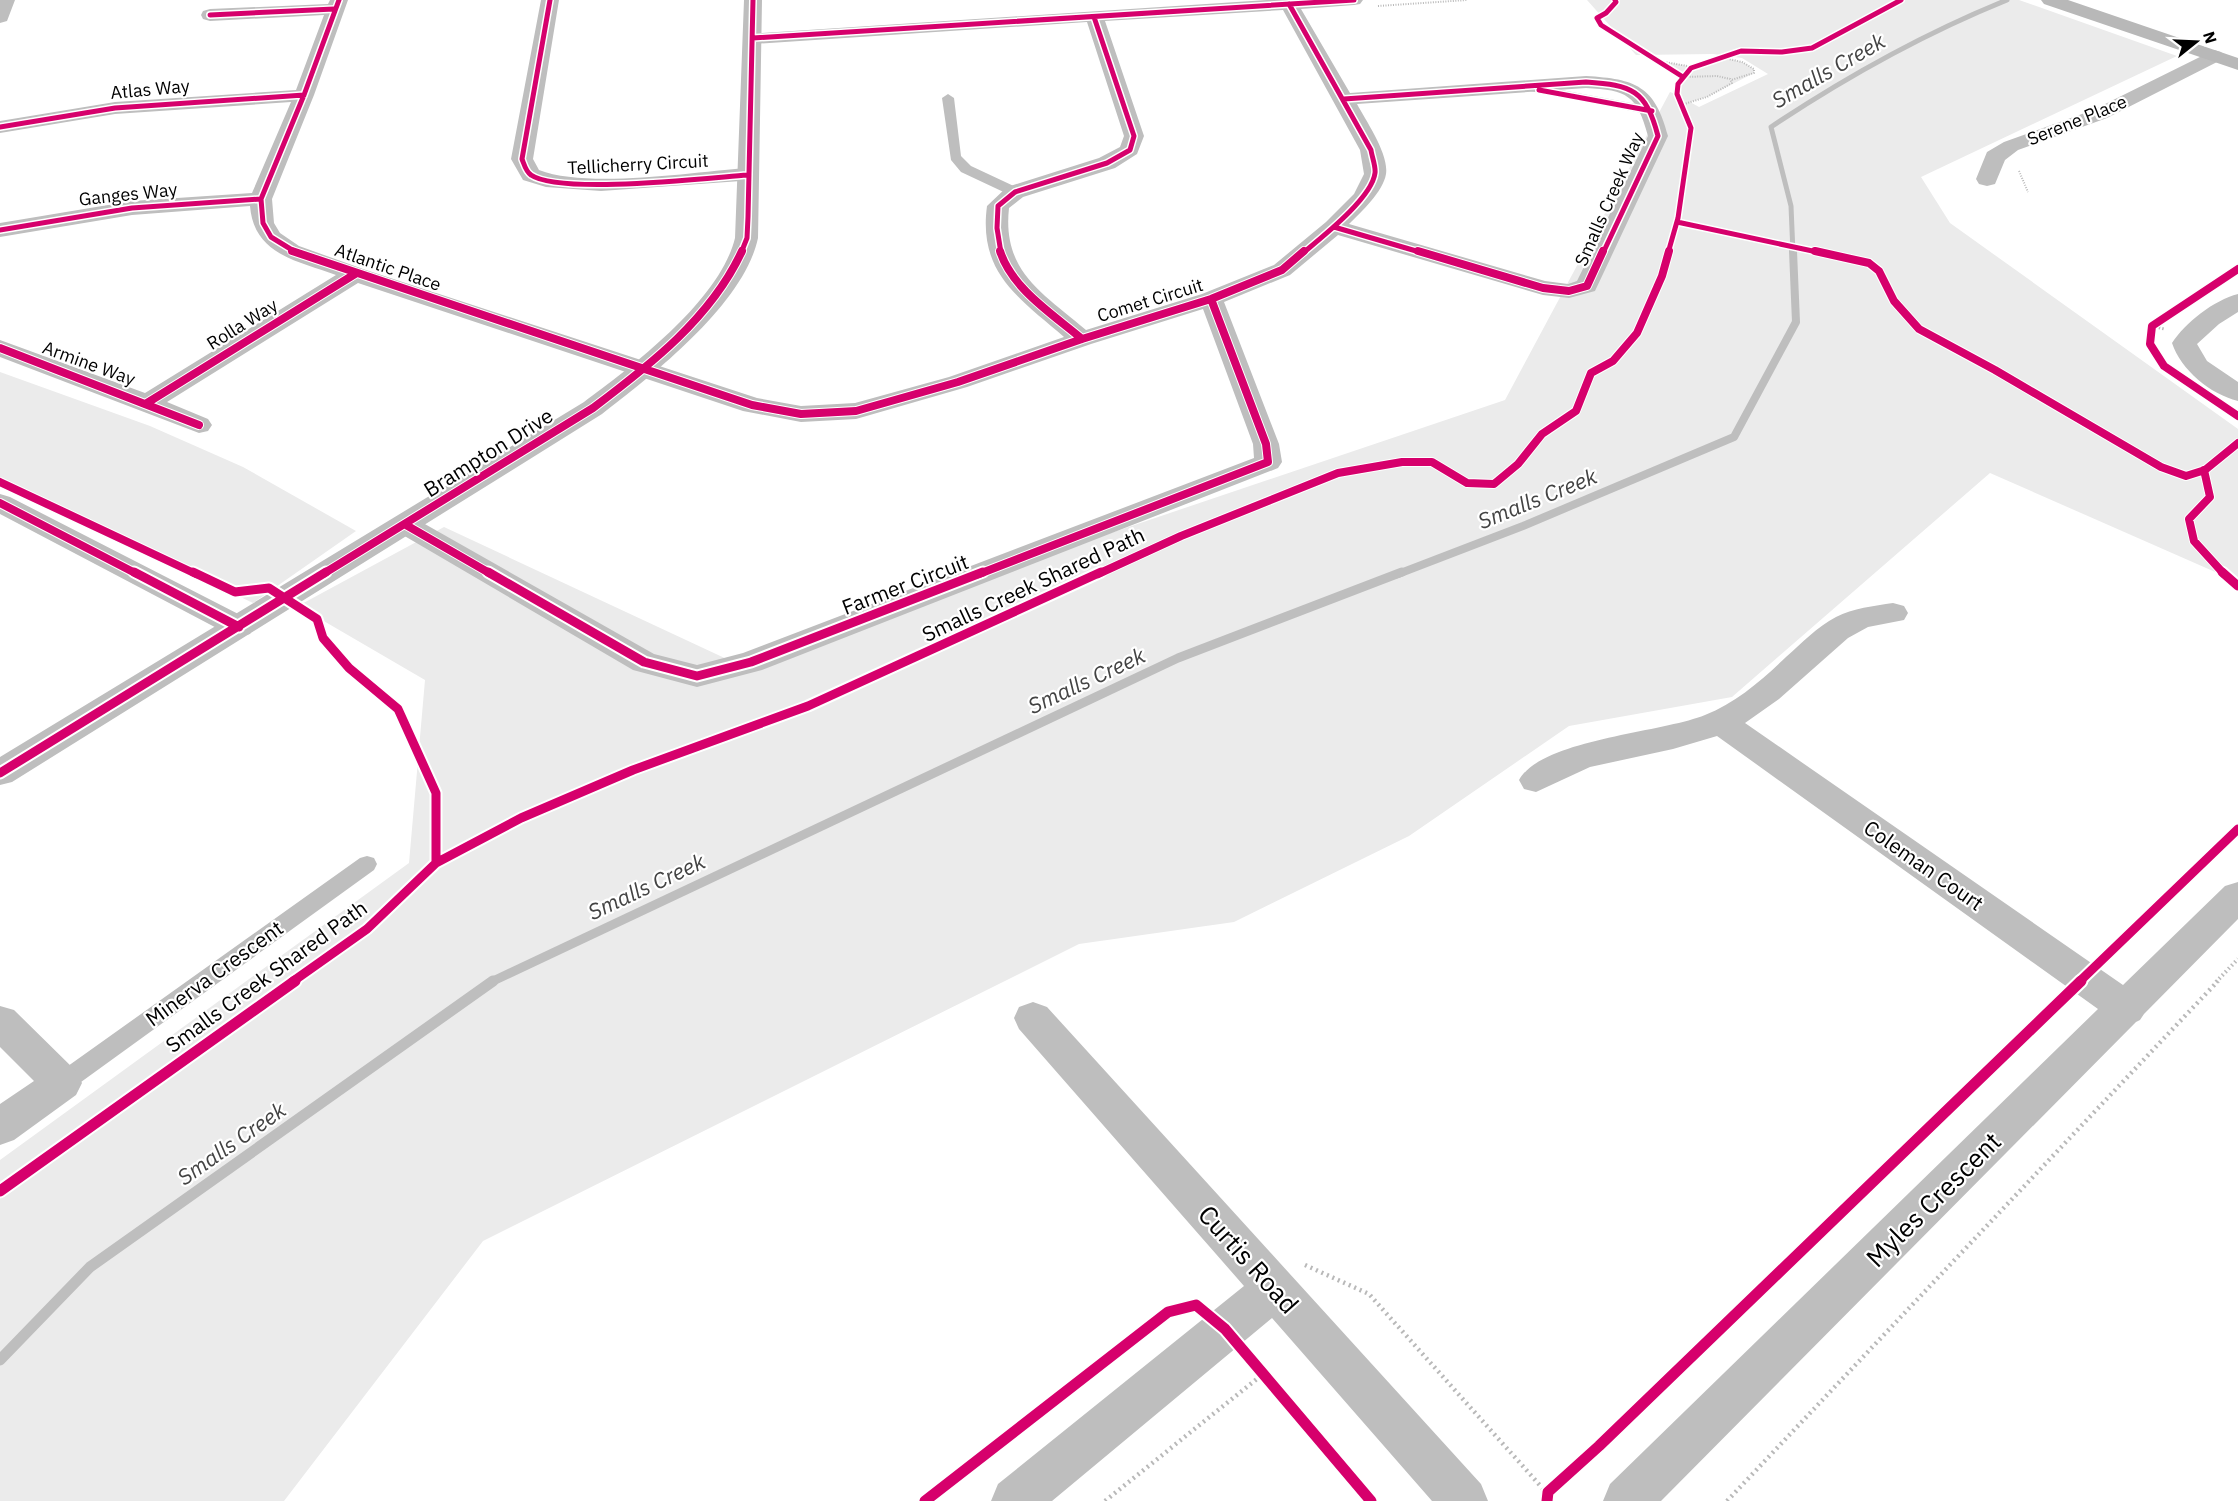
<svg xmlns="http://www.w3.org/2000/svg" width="2238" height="1501" font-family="'IBM Plex Sans',sans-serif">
  <rect width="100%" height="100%" fill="#fff"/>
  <path fill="#ebebeb" d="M1587,0H2019L2177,56L1921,177L1950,223L2238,429V582L1990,473L1732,697L1569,726L1409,836L1234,922L1079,944L483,1241L284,1501H0V1160L409,863L425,680L298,606L444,527L731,661L1505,400L1670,92L1678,95V84L1683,76L1659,61L1693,67L1720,57L1742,62L1754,69V73L1707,97L1690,102L1699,107L1768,74L1742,58L1713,54L1636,55Z
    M0,372L150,426L243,467L356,531L253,603L0,482Z"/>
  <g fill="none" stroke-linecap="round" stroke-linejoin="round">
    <path stroke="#bebebe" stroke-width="5" d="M1793,253L1791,206L1771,127C1846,77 1923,34 2007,0"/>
    <path stroke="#bebebe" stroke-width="8" d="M1398,574L1523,526L1734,437L1796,322L1793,251"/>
    <path stroke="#bebebe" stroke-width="9" d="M491,982L1178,658L1402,572"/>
    <path stroke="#bebebe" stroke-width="11" d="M0,1360L90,1267L493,981"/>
    <path stroke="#b9b9b9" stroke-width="2" stroke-dasharray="1 1.5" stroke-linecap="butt" d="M1378,6L1467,0
      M1720,57L1742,62L1754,69V73L1731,80
      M1659,61L1693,67
      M1681,105L1707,97L1732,83L1730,79L1717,76L1683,77
      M2019,171L2028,192"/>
    <path stroke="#b9b9b9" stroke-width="3" stroke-dasharray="1.5 2" stroke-linecap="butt" d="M2152,326L2164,329"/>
    <path stroke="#b9b9b9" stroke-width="4" stroke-dasharray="1.5 3" stroke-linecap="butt" d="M2216,982L2238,959"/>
    <path stroke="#b9b9b9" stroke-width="4.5" stroke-dasharray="2 4" stroke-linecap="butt" d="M1305,1265L1369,1294L1554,1501
      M1105,1501L1263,1374
      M1727,1501L2218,981"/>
    <path fill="#bebebe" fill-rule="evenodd" d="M1519,82L1652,107L1658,111L1652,115L1515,88L1513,86Z
      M948,94L954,98L961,156L971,166L1020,189L1022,192L1020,195H1010L961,172L951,160L942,98Z
      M367,856L374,858L377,864L374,870L70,1090L62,1093L54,1090L50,1083L54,1076L360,858Z"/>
    <path fill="#bebebe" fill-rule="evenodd" d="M0,0H15L7,21L0,23Z
      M330,0H348L314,95L272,199L274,223L280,233L299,246L363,269L757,398L801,406L855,403L949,377L1064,337C1019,298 978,273 987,206L1007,187L1099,158L1120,147L1124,136L1087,22L753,44L746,42L744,38L746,34L1267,0H1363L1360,4L1354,5L1301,9L1350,93L1586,76C1636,79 1655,86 1668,136L1595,291L1569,298L1543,295L1338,235L1290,275L1224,302L1279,444L1282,462L1278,468L762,670L697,687L633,670L396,531L392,525L396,519L406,516L416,519L654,654L697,665L743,653L1254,458L1253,444L1203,309L1091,344L967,387L856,419L801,422L743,411L358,283L167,402L208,419L212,425L208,431L199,433L0,357V340L145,393L336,275C298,261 254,255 250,206L132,215L0,237V223L132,201L252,193L291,102L115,114L0,133V121L115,102L296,90L324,15L210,21L203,19L201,15L203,11L210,9L328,4ZM1283,10L1360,150L1364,174L1354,194L1326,222L1274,265L1202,294L1086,330C1043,293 1002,272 1009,208L1023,197L1115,168L1137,154L1144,136L1105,21ZM1586,88C1627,90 1637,95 1648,136L1577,281L1568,284L1545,281L1349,224C1361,212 1383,192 1386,174C1389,154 1366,121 1357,104Z
      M541,0H559L533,159L539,170C588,189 692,172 747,168L755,170L758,175L755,180L601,191L546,187L523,180L511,159Z
      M2214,50L2221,52L2224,56L2221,60L2107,118L2018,150L2005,160L1995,184L1987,186L1979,184L1976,179L1987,152L2004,142L2093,110Z
      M2238,294V312L2219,324L2197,344L2207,361L2238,382V401C2210,394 2181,370 2172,343C2185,323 2214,300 2238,294Z
      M0,494L10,497L250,620L254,627L250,634L239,637L228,634L0,514Z
      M1893,603L1904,606L1908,613L1904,620L1868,627L1848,638L1779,699L1745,723L2123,985L2225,886L2238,882V919L2144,1014L2140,1020L2136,1022L1661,1501H1603L1610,1484L2098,1009L1717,736L1673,749L1590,767L1536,792L1524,789L1519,780C1542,739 1661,733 1705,715C1736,703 1763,679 1786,657C1802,643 1817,627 1836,617C1853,608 1874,606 1893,603Z
      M1033,1002L1047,1007L1481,1484L1488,1501H1432L1272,1318L1052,1501H991L998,1484L1244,1286L1019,1029L1014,1018L1019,1007Z
      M0,1006L14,1010L76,1071L82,1083L76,1095L14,1140L0,1145V1104L34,1081L0,1047Z"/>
    <path fill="#bebebe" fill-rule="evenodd" d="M744,0H762L758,238C744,304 654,374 602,414L12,782L0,785V757L584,402C633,366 720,300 735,238Z"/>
    <path fill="#b8b8b8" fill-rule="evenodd" d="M2041,0H2068L2238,58V70L2044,4Z"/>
    <g stroke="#fff" stroke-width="8">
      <path id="cycleway-far3" d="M550,0L522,159C524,164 526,172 531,175C560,195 707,178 747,175
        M1615,0L1616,2L1606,13L1597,18L1601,25L1683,77
        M1289,4L1371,150C1372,157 1376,167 1375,173C1372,198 1322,237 1303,253
        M210,15L334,9
        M753,38L1354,0
        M1539,90L1652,111
        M1344,99L1586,82C1632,85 1646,90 1658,136L1603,253
        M0,127L115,108L304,95
        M1677,222L1822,253
        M1334,227L1423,253
        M0,230L132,208L261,199
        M297,253L271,237L263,223L261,199L304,95L339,0
        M741,253L747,238L748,217L753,0
        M1001,253L997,228L998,206L1015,192L1107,163L1130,150L1134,136L1094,17
        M1668,253L1678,218L1691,128L1677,94L1678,84L1691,68L1741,51L1782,52L1812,48L1901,0"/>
    </g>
    <g stroke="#fff" stroke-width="10">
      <path id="cycleway-far2" d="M292,251L752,405L801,414L856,411L958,382L1082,339L1211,299L1282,270L1304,251
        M1000,251C1012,289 1054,315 1082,339
        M1418,251L1543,288L1569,291L1587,286L1603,251
        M1815,251L1869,263L1879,271L1894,301L1919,329L1995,370L2161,467L2186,476L2205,470L2238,443
        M2238,269L2152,326L2150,344L2164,366L2238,416
        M0,348L199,425
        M147,403L355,274
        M2204,470L2210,497L2189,519L2194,541L2224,574
        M0,482L196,574
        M0,503L137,574
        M406,525L491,574
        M323,574L593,408C650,365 711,318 742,251
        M979,574L1268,462L1266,444L1211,299
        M1098,574L1181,536L1338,473L1402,462H1432L1467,483L1494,484L1518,464L1542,434L1576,411L1591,373L1613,361L1637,333L1662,276L1669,251"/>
    </g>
    <g stroke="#fff" stroke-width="13">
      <path id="cycleway-far1" d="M134,572L239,627
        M193,572L235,592L269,588L317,619L323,638L349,668L398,709L436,793V863
        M488,572L644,662L697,676L751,662L983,572
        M2222,572L2238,586
        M0,773L326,572
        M292,982L367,929L436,863L521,818L633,770L808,706L1101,572
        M2079,982L2238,829"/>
    </g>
    <g stroke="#fff" stroke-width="15">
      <path id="cycleway" d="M0,1191L295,981
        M925,1501L1168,1312L1196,1305L1225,1329L1371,1501
        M1547,1501L1548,1492L1599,1446L2081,981"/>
    </g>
    <use href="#cycleway-far3" stroke="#d6006c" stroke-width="5"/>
    <use href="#cycleway-far2" stroke="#d6006c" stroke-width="8"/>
    <use href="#cycleway-far1" stroke="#d6006c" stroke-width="9"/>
    <use href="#cycleway" stroke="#d6006c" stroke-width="11"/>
  </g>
  <g text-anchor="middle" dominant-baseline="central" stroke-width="4.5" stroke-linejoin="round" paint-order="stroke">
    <g font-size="18" fill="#000" stroke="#fff">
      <text transform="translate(150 89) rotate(-5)">Atlas Way</text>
      <text transform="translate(2077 120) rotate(-22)">Serene Place</text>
      <text transform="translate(638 164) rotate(-3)">Tellicherry Circuit</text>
      <text transform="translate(128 194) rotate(-6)">Ganges Way</text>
      <text transform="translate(1609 199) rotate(-66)">Smalls Creek Way</text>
      <text transform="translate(388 267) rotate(19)">Atlantic Place</text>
      <text transform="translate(1150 300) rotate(-17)">Comet Circuit</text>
      <text transform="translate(242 324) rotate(-32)">Rolla Way</text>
      <text transform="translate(89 363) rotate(20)">Armine Way</text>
    </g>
    <g font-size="21" fill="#000" stroke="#fff">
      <text transform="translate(488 452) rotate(-32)">Brampton Drive</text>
      <text transform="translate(905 584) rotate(-21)">Farmer Circuit</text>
      <text transform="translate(1033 584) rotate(-25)">Smalls Creek Shared Path</text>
      <text transform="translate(1924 865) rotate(35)">Coleman Court</text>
      <text transform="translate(214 973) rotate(-36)">Minerva Crescent</text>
      <text transform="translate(266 976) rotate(-36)">Smalls Creek Shared Path</text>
    </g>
    <g font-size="22" font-style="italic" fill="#434343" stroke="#fff">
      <text transform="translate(1828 70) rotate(-30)">Smalls Creek</text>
      <text transform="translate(1537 498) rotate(-22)">Smalls Creek</text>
      <text transform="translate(1086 680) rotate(-25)">Smalls Creek</text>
      <text transform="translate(646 886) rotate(-25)">Smalls Creek</text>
      <text transform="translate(231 1143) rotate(-35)">Smalls Creek</text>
    </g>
    <g font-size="26" fill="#000" stroke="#fff">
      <text transform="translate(1933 1199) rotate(-45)">Myles Crescent</text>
      <text transform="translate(1249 1259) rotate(48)">Curtis Road</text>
    </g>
  </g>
  <g transform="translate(2196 42) rotate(72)" stroke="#ffffff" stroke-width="4.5" paint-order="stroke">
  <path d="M0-4.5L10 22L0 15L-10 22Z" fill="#000000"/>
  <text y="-9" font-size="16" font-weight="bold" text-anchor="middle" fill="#000000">N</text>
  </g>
</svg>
